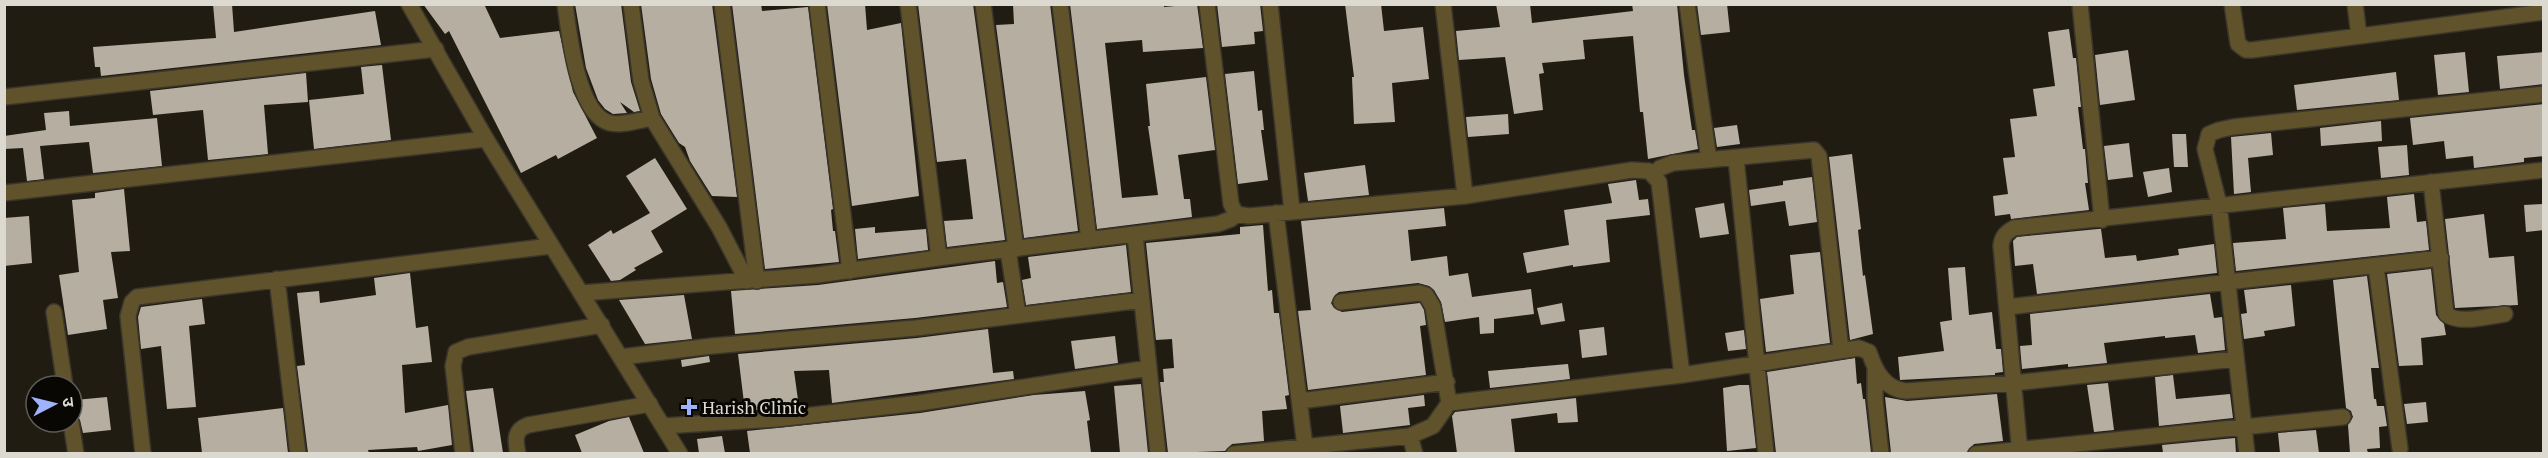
<svg xmlns="http://www.w3.org/2000/svg" width="2548" height="458" font-family="'PT Serif','Noto Sans Devanagari',serif">
  <rect width="100%" height="100%" fill="#211c11"/>
  <path fill="#b6afa1" d="M213,4H232L234,32L375,11L381,45L101,76L100,67H95L93,47L216,38Z
    M423,4H484L500,38L559,31L573,92L597,138L558,159L556,155L521,173L449,31L445,34Z
    M575,4H621L631,82L640,111L634,112L620,102L627,113L613,114L605,109L598,100L586,68Z
    M641,4H712L737,197L712,196L690,161L685,147L679,143L661,114L651,79Z
    M732,4H761L762,11L808,7L833,209L831,210L833,231H835L839,262L765,269Z
    M827,4H865L867,30L901,23L919,196L852,206Z
    M918,4H973L1005,240L947,247L944,221L973,219L966,159L937,162Z
    M1013,4H1050L1078,231L1024,238L996,25L1014,24Z
    M1070,4H1164V7L1197,4L1203,48L1143,52L1142,40L1105,43L1122,198L1158,195L1148,126H1150L1146,84L1206,77L1215,150L1178,155L1184,199H1190L1192,217L1097,229Z
    M1217,4H1260L1263,31L1254,32L1255,44L1222,47Z
    M1345,4H1381L1384,31L1423,27L1429,79L1392,83L1395,122L1354,124L1352,77H1354Z
    M1496,4H1530L1532,23L1633,11L1632,4H1677L1684,75L1692,130H1695L1698,149L1648,159L1643,112H1640L1633,36L1583,40L1585,59L1542,63L1544,73L1539,74L1543,110L1514,114L1505,57L1459,60L1456,31L1500,27Z
    M1697,4H1727L1730,32L1701,35Z
    M2069,29L2073,58H2076L2081,107H2078L2083,149H2085L2088,183H2085L2089,210L2011,219L2010,214L1995,216L1993,196L2008,194L2003,158L2015,157L2010,119L2037,116L2033,89L2055,86L2048,32Z
    M2128,50L2135,100L2100,105L2095,55Z
    M2465,52L2469,92L2438,95L2434,55Z
    M2544,52V84L2500,89L2497,56Z
    M382,65L391,140L314,149L309,100L364,94L361,67Z
    M1254,71L1258,111L1262,110L1264,130H1261L1268,180L1238,184L1225,74Z
    M2396,72L2399,100L2297,110L2294,85Z
    M306,73L308,102L264,105L268,154L208,160L203,110L153,115L150,91Z
    M2544,104V156L2524,158V162L2474,168L2473,156L2446,159L2444,141L2413,145L2410,118Z
    M69,111L70,126L157,118L162,166L93,173L89,142L40,146L44,179L27,181L23,148L4,149V136L46,130L44,113Z
    M1508,114L1509,134L1468,137L1466,117Z
    M2381,121L2382,141L2321,146L2320,128Z
    M1737,125L1740,144L1717,147L1714,128Z
    M2271,133L2273,155L2248,158L2251,192L2234,194L2231,137Z
    M2172,134H2186L2188,167H2174Z
    M2129,143L2133,177L2108,180L2104,146Z
    M2407,145L2409,175L2381,178L2378,147Z
    M1852,154L1861,229L1858,230L1863,276L1865,275L1873,334L1850,340L1829,157Z
    M655,158L687,209L651,231L663,252L634,268L636,270L620,280L611,281L588,245L611,230L613,234L650,213L626,176Z
    M1365,165L1369,195L1308,201L1304,173Z
    M2169,168L2172,192L2148,197L2143,172Z
    M1812,177L1817,222L1789,226L1785,201L1751,206L1749,190L1783,185V181Z
    M1636,180L1639,200L1648,199L1650,215L1606,220L1610,262L1573,267V265L1527,273L1523,253L1569,245L1564,210L1612,203L1608,184Z
    M124,189L130,251L111,252L118,298L103,300L107,329L68,335L59,275L79,272L72,200L95,198V193Z
    M2414,194L2417,222L2426,221L2429,250L2236,271L2233,243L2286,239L2283,208L2325,204L2327,231L2390,228L2387,197Z
    M1724,203L1729,234L1700,238L1695,208Z
    M2544,204V230L2526,232L2524,205Z
    M1444,208L1446,226L1408,230L1411,261L1447,256L1449,276L1468,273L1472,297L1531,289L1534,314L1494,319V333L1480,334L1479,317L1445,322L1441,302L1434,290L1429,286L1418,283L1339,292L1335,295L1331,303L1334,308L1342,312L1420,303L1424,310L1426,325L1420,326L1426,375L1308,390L1298,311L1311,310L1301,221Z
    M2484,214L2489,258L2514,256L2518,305L2455,308L2445,219Z
    M29,216L32,263L4,266V218Z
    M1263,225L1268,291L1272,290L1274,313H1279L1289,395L1285,396L1287,409L1262,411L1264,441L1232,444L1225,451L1168,453L1160,382H1164L1163,369L1174,368L1172,339L1156,340L1146,243L1240,234V227Z
    M875,227V233L926,229L928,250L858,259L855,229Z
    M2098,229H2101L2105,258L2136,255L2137,261L2179,255L2178,249L2214,244L2217,273L2037,294L2033,264L2015,266L2013,241L2017,237Z
    M1126,245L1131,292L1026,305L1022,280L1031,278L1028,257Z
    M1820,252L1830,343L1766,352L1760,299L1794,294L1790,255Z
    M995,261L997,283L1003,282L1007,307L915,318L735,334L731,291L818,285Z
    M1965,267L1969,315L1992,312L1996,349H2001L2003,372L1995,373V375L1900,380L1898,357L1944,351L1940,322L1952,320L1948,268Z
    M2431,269L2436,315L2444,324L2446,335L2421,338L2423,365L2399,366L2387,274Z
    M410,273L416,328L428,326L432,362L402,365L405,413L448,405L452,445L418,451L417,447L368,450L369,453H308L297,366L305,365L297,293L319,291L320,303L376,295L374,278Z
    M2367,276L2379,368H2371L2374,399H2376L2377,406H2384L2387,426L2379,427L2380,448L2367,449L2368,453H2350L2348,425L2353,417L2351,411L2346,408L2333,280Z
    M2291,285L2295,326L2264,331L2265,336L2244,339L2241,314L2247,313L2244,290Z
    M2210,294L2214,318L2222,317L2225,350L2198,353L2195,335L2165,338V336L2104,343L2107,363L2068,367V364L2022,369L2020,346L2032,345L2030,314Z
    M684,295L692,339L645,344L619,300Z
    M202,299L205,324L189,326L196,407L167,409L161,346L141,349L138,317L141,307Z
    M1562,303L1565,321L1541,325L1537,308Z
    M1604,327L1607,355L1582,358L1579,330Z
    M988,329L993,373L1013,371L1014,379L832,403L829,370L794,371L799,407L745,411L738,354L917,338Z
    M1744,330L1746,349L1728,351L1725,333Z
    M1115,336L1118,363L1075,369L1071,341Z
    M709,356L710,362L682,367L681,360Z
    M1855,358L1857,384L1861,383L1863,399H1865L1871,453H1776L1767,372Z
    M1568,364L1570,379L1490,388L1488,371Z
    M2173,375L2176,399L2230,394L2233,418L2159,426L2155,377Z
    M2108,383L2114,430L2094,432L2087,385Z
    M1141,384L1148,453H1120L1114,386Z
    M1739,385H1749L1756,448L1727,451L1723,388Z
    M493,388L503,453H474L466,391Z
    M1085,391L1090,420L1087,421L1091,453H750L747,431L920,413L1034,395Z
    M1997,394L2003,441L1974,444L1967,452L1891,453L1885,397L1907,401Z
    M1424,395L1425,406L1408,408L1410,425L1343,433L1340,406Z
    M107,397L111,430L83,433L80,420L76,414L75,400Z
    M1576,398L1578,422L1558,423L1557,413L1511,419L1515,453H1457L1452,416L1455,412Z
    M2426,402L2428,422L2407,424L2404,404Z
    M283,408L288,453H202L198,418Z
    M629,417L644,453H582L575,435L609,421Z
    M2316,430L2319,453H2280L2278,433Z
    M722,436L725,453H699L697,439Z
    M2235,438L2236,453H2163L2162,445Z"/>
  <g fill="none" stroke-linecap="round" stroke-linejoin="round">
    <g stroke="#3b362c" stroke-width="18">
      <path id="minor" d="M565,4C569,32 577,115 610,123C622,126 639,120 652,118
        M631,4L641,81L652,118L719,227L747,281
        M722,4L757,281
        M817,4L850,271
        M908,4L939,258
        M983,4L1016,249
        M1060,4L1089,240
        M1207,4L1231,204L1236,214L1249,216L1465,196L1632,170L1649,171L1659,182L1682,375
        M1270,4L1292,211
        M1443,4L1465,196
        M1687,4L1709,160
        M2080,4L2102,220
        M2232,4L2238,44L2246,50H2252L2544,12
        M2355,4L2359,36
        M4,97L436,49
        M1736,158L1766,454
        M1654,175L1660,168L1673,163L1814,150L1819,156L1841,350
        M2431,182L2446,314C2459,325 2489,316 2505,314
        M4,193L486,139
        M1276,213L1305,447
        M1135,235L1158,454
        M1008,250L1018,315
        M2376,266L2400,449
        M277,279L298,454
        M581,293L817,275L945,257L1218,224L1231,219L1236,214
        M1341,302L1419,293L1426,295L1433,307L1449,403
        M2007,307L2441,258
        M54,312L65,386
        M621,357L712,346L916,328L1142,300
        M1875,370V400L1881,454
        M1300,401L1447,382
        M71,422L76,454
        M663,426L777,419L919,403L1149,368
        M1410,436L1415,454
        M143,454L128,316L132,302L137,297L551,246
        M463,454L453,366L456,352L468,347L602,325
        M518,454C515,440 514,430 528,425L650,404
        M1234,454L1410,436L1433,426L1449,403L1682,375L1859,348L1869,352C1875,370 1884,389 1906,391L2014,383L2235,359
        M1976,454L2343,417
        M2020,454L2001,246C2002,237 2005,233 2014,228L2544,170
        M2247,454L2219,204L2205,149L2209,134L2219,130L2233,127L2544,94"/>
    </g>
    <g stroke="#3b362c" stroke-width="18">
      <path id="tertiary" d="M409,4L486,139L680,454"/>
    </g>
    <use href="#minor" stroke="#60532b" stroke-width="15"/>
    <use href="#tertiary" stroke="#60532b" stroke-width="15"/>
  </g>
  <path fill="#9fb3fd" stroke="#090704" stroke-width="2" d="M686 398h6v6h6v6h-6v6h-6v-6h-6v-6h6z"/>
  <g text-anchor="middle" dominant-baseline="central" stroke-width="6" stroke-linejoin="round" paint-order="stroke">
    <g font-size="18" fill="#dcd9d1" stroke="#090704" text-anchor="start">
      <text x="702" y="407">Harish Clinic</text>
    </g>
  </g>
  <rect width="2548" height="458" fill="none" stroke="#dcd9d1" stroke-width="12"/>
  <g transform="translate(54 404) rotate(83)"><circle r="28" fill="#090704" stroke="#5d5b56" stroke-width="1.5"/>
  <path d="M0-4.5L10 22L0 15L-10 22Z" fill="#9fb3fd"/>
  <text y="-9" font-size="16" font-weight="bold" text-anchor="middle" fill="#dcd9d1">उ</text>
  </g>
</svg>
